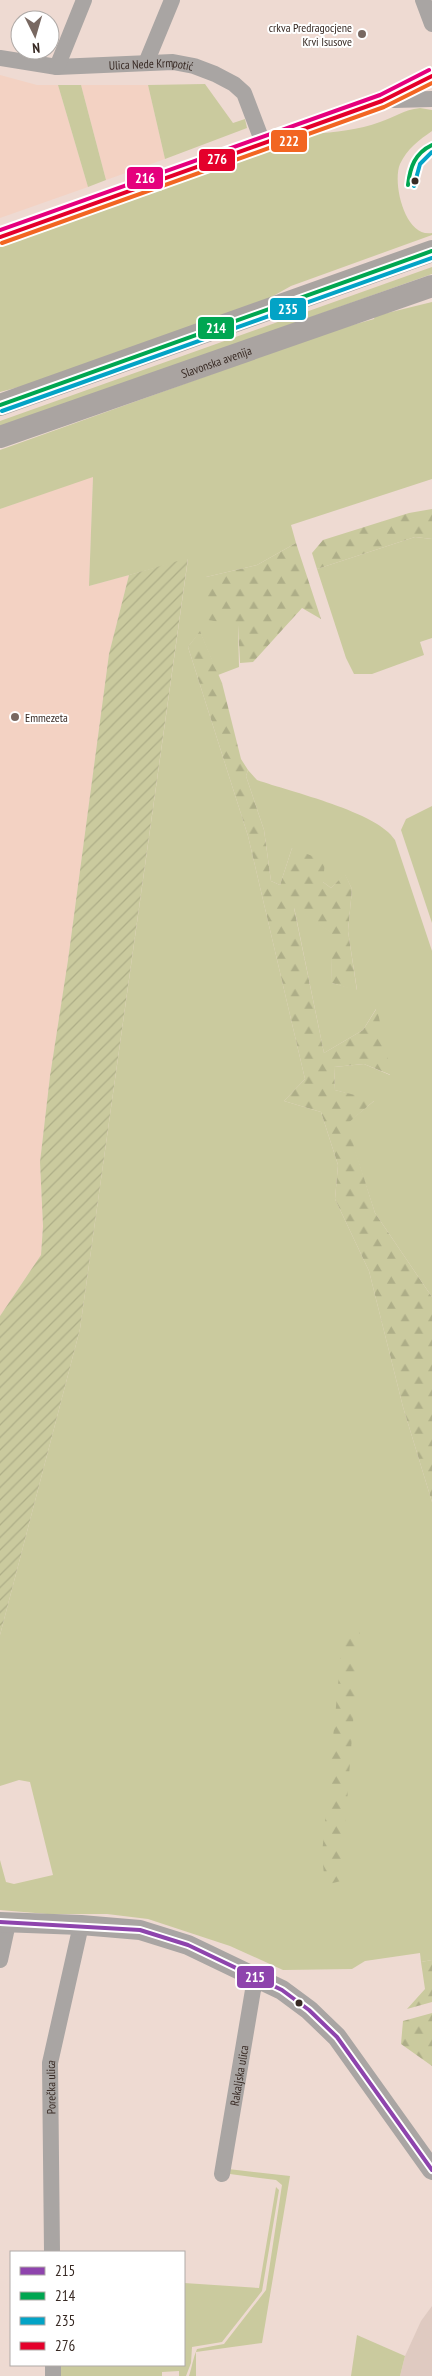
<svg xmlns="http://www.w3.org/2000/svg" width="432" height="2376" font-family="'PT Sans Narrow',sans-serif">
  <defs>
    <pattern id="forest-firs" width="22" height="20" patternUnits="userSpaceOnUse" patternTransform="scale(1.25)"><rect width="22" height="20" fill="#caca9e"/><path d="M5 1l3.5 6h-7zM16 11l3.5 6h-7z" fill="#aeae88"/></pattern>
    <pattern id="garden-furrows" width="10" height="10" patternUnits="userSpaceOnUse" patternTransform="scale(1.25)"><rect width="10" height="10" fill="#caca9e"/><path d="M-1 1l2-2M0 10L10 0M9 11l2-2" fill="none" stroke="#aeae88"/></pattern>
  </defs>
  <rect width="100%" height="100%" fill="#eedad2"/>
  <path fill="#f3d2c3" d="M0,75L37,85H58L88,187L0,218Z
    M81,85H148L165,159L106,180Z
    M93,476L89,586L129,575L109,654L68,960L50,1076L40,1162L43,1226L41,1255L0,1316V509Z"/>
  <path fill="#dfcac1" d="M432,2306V2376H400L405,2356L421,2321Z"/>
  <path fill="#caca9e" d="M205,84L233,123L245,119L247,128L165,159L148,85Z
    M58,85H81L106,180L88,187Z
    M420,108L432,110V131C419,140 407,149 400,164C392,183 405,238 432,233V235L291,286L250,309L57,377L0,392V247L312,134C335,132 359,130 380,122C395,117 403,110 420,108Z
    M432,267V274L0,428V421Z
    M432,302V479L291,525L296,543L257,565L206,577L238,624L239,667L218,675L200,632L188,647L248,836L305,1079L284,1101L321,1112L338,1165L335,1199L369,1271L403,1407L432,1502V1960L421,1962L420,1953L365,1961L352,1969L283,1970L230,1946L148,1919L107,1914H47L0,1910V1860L6,1882L14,1884L53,1875L30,1782L19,1780L0,1786V1635L80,1329L188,559L89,586L93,477L0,509V450L338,329L374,319L375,316Z
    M415,537L432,539V638L420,642L424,655L372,674H354L346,658L317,569Z
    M248,770L257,780C291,792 378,812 395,840L432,951V1297L375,1213L346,1124L374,1101L335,1090L334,1067L364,1064L390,1075L376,1009L363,1030L324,1053L294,907L331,932L332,983L357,990L348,931L352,889L345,875L331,888L323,882L292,848L280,885L271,881L264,830L246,776Z
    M432,806V923L401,830L406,819Z
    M228,2169L290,2176L262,2343L196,2352V2376H189C192,2367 193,2358 197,2349L224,2344L266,2290L282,2185L276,2180L230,2174Z
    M276,2187L279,2190L262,2291L222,2342L192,2347L191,2363L186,2376H179V2371L162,2372V2376H59L58,2365H184V2283L259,2288Z
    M357,2335L405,2356L400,2376H351Z"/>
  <path fill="url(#forest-firs)" d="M432,509V539L415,537L317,569L312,553L323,540L409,513Z
    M296,543L321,619L302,608L253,662L240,663L238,625L208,620L206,577L257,565Z
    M200,631L222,683L241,759L248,770L246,776L264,830L271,881L280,885L292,848L325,861L323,882L331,888L345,874L352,889L348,931L357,991L332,983L330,932L294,908L324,1053L363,1030L377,1008L391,1075L364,1064L334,1067L335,1090L375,1100L347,1124L375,1213L432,1297V1502L403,1407L369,1271L335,1199L338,1165L321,1112L284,1101L305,1079L248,836L188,647Z
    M361,1618L341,1881L325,1885L322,1854L342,1643Z
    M432,1960V2002L407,2009L425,1989L421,1962Z
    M432,2013V2066L401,2044L403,2021Z"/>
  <path fill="url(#garden-furrows)" d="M188,558L80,1329L0,1635V1316L41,1255L43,1226L40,1162L50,1076L68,960L109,654L129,575Z"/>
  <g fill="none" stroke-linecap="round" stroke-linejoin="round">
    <g stroke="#a9a5a3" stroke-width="16">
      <path d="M423,0L432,24"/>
      <path id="s1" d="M0,58L57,67L173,62L194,66L215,74L234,84L244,93L263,143"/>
      <path d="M146,63L172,0"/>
      <path d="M57,67L84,0"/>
      <path d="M394,100L432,99"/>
      <path d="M0,237L382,101L432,76"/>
      <path d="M0,1960L8,1923"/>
      <path id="s2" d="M222,2174L253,1990L259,1978"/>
      <path id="s3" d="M52,2252L50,2063L81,1925"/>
      <path d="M53,2365V2376"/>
    </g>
    <path stroke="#a9a5a3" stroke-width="20" d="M0,1922L81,1925L140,1930L188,1945L282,1990L309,2010L337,2037L432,2170"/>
    <g stroke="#aaa4a1" stroke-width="22">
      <path d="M0,405L432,251"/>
      <path id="s4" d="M0,437L432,286"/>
    </g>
    <g stroke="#fff" stroke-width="8">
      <path id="bus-1" d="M0,1922L140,1930L188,1945L282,1990L309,2010L337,2037L432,2170"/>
    </g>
    <g stroke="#fff" stroke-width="8">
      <path id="bus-2" d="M408,185C410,167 415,153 432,145
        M0,405L432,251"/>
    </g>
    <g stroke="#fff" stroke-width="8">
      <path id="bus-3" d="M414,186L420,164L432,152
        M2,411L432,258"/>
    </g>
    <g stroke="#fff" stroke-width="8">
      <path id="bus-4" d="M0,237L382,101L432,76"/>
    </g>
    <g stroke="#fff" stroke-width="8">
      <path id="bus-5" d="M2,243L384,107L432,83"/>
    </g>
    <g stroke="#fff" stroke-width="8">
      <path id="bus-6" d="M0,230L380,95L429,70"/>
    </g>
    <use href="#bus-1" stroke="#8e44ad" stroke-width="4"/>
    <use href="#bus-2" stroke="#00a651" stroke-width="4"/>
    <use href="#bus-3" stroke="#03a3c6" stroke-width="4"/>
    <use href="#bus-4" stroke="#e4002b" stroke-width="4"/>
    <use href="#bus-5" stroke="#f26522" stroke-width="4"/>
    <use href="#bus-6" stroke="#e5007d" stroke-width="4"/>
  </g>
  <g fill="#786861" stroke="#fff" stroke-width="2">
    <circle cx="362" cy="34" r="5"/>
    <circle cx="15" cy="717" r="5"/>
  </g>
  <g fill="#382a24" stroke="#fff" stroke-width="2">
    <circle cx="415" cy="181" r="4.5"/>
    <circle cx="299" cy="2003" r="4.5"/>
  </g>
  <g text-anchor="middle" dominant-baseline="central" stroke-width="4" stroke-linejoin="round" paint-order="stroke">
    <g font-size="12" fill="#382a24" stroke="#fff" text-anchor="end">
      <text x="352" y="27">crkva Predragocjene<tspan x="352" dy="14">Krvi Isusove</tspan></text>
      <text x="25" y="717" text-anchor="start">Emmezeta</text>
    </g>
    <g font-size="12" fill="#382a24" stroke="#fff">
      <text stroke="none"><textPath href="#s1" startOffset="152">Ulica Nede Krmpotić</textPath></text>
      <text stroke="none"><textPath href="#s4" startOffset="229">Slavonska avenija</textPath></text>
      <text stroke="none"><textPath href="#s2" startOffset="100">Rakaljska ulica</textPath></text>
      <text stroke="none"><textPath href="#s3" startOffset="165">Porečka ulica</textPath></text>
    </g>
  </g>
  <g stroke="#fff" stroke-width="2">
    <rect x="270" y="129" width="38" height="24" rx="5" fill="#f26522"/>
    <rect x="198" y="148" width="38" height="24" rx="5" fill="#e4002b"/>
    <rect x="126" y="166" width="38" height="24" rx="5" fill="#e5007d"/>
    <rect x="269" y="297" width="38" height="24" rx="5" fill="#03a3c6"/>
    <rect x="197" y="316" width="38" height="24" rx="5" fill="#00a651"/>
    <rect x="236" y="1965" width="39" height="24" rx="5" fill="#8e44ad"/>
  </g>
  <g font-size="14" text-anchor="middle" font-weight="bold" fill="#fff">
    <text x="289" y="146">222</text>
    <text x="217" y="164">276</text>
    <text x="145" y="183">216</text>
    <text x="288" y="314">235</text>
    <text x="216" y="333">214</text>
    <text x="255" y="1982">215</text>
  </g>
  <rect x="10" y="2251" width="175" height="115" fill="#ffffff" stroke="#afaaa7"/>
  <rect x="20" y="2267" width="25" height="8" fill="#8e44ad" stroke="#afaaa7"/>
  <text x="55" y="2276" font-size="15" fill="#382a24">215</text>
  <rect x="20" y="2292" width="25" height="8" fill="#00a651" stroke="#afaaa7"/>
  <text x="55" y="2301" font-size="15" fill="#382a24">214</text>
  <rect x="20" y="2317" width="25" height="8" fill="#03a3c6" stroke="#afaaa7"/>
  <text x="55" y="2326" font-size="15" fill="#382a24">235</text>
  <rect x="20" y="2342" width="25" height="8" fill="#e4002b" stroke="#afaaa7"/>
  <text x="55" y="2351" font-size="15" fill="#382a24">276</text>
  <g transform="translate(35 35) rotate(175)"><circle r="24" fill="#ffffff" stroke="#afaaa7"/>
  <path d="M0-4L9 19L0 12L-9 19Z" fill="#786861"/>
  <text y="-8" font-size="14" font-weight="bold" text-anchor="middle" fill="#382a24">N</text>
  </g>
</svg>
